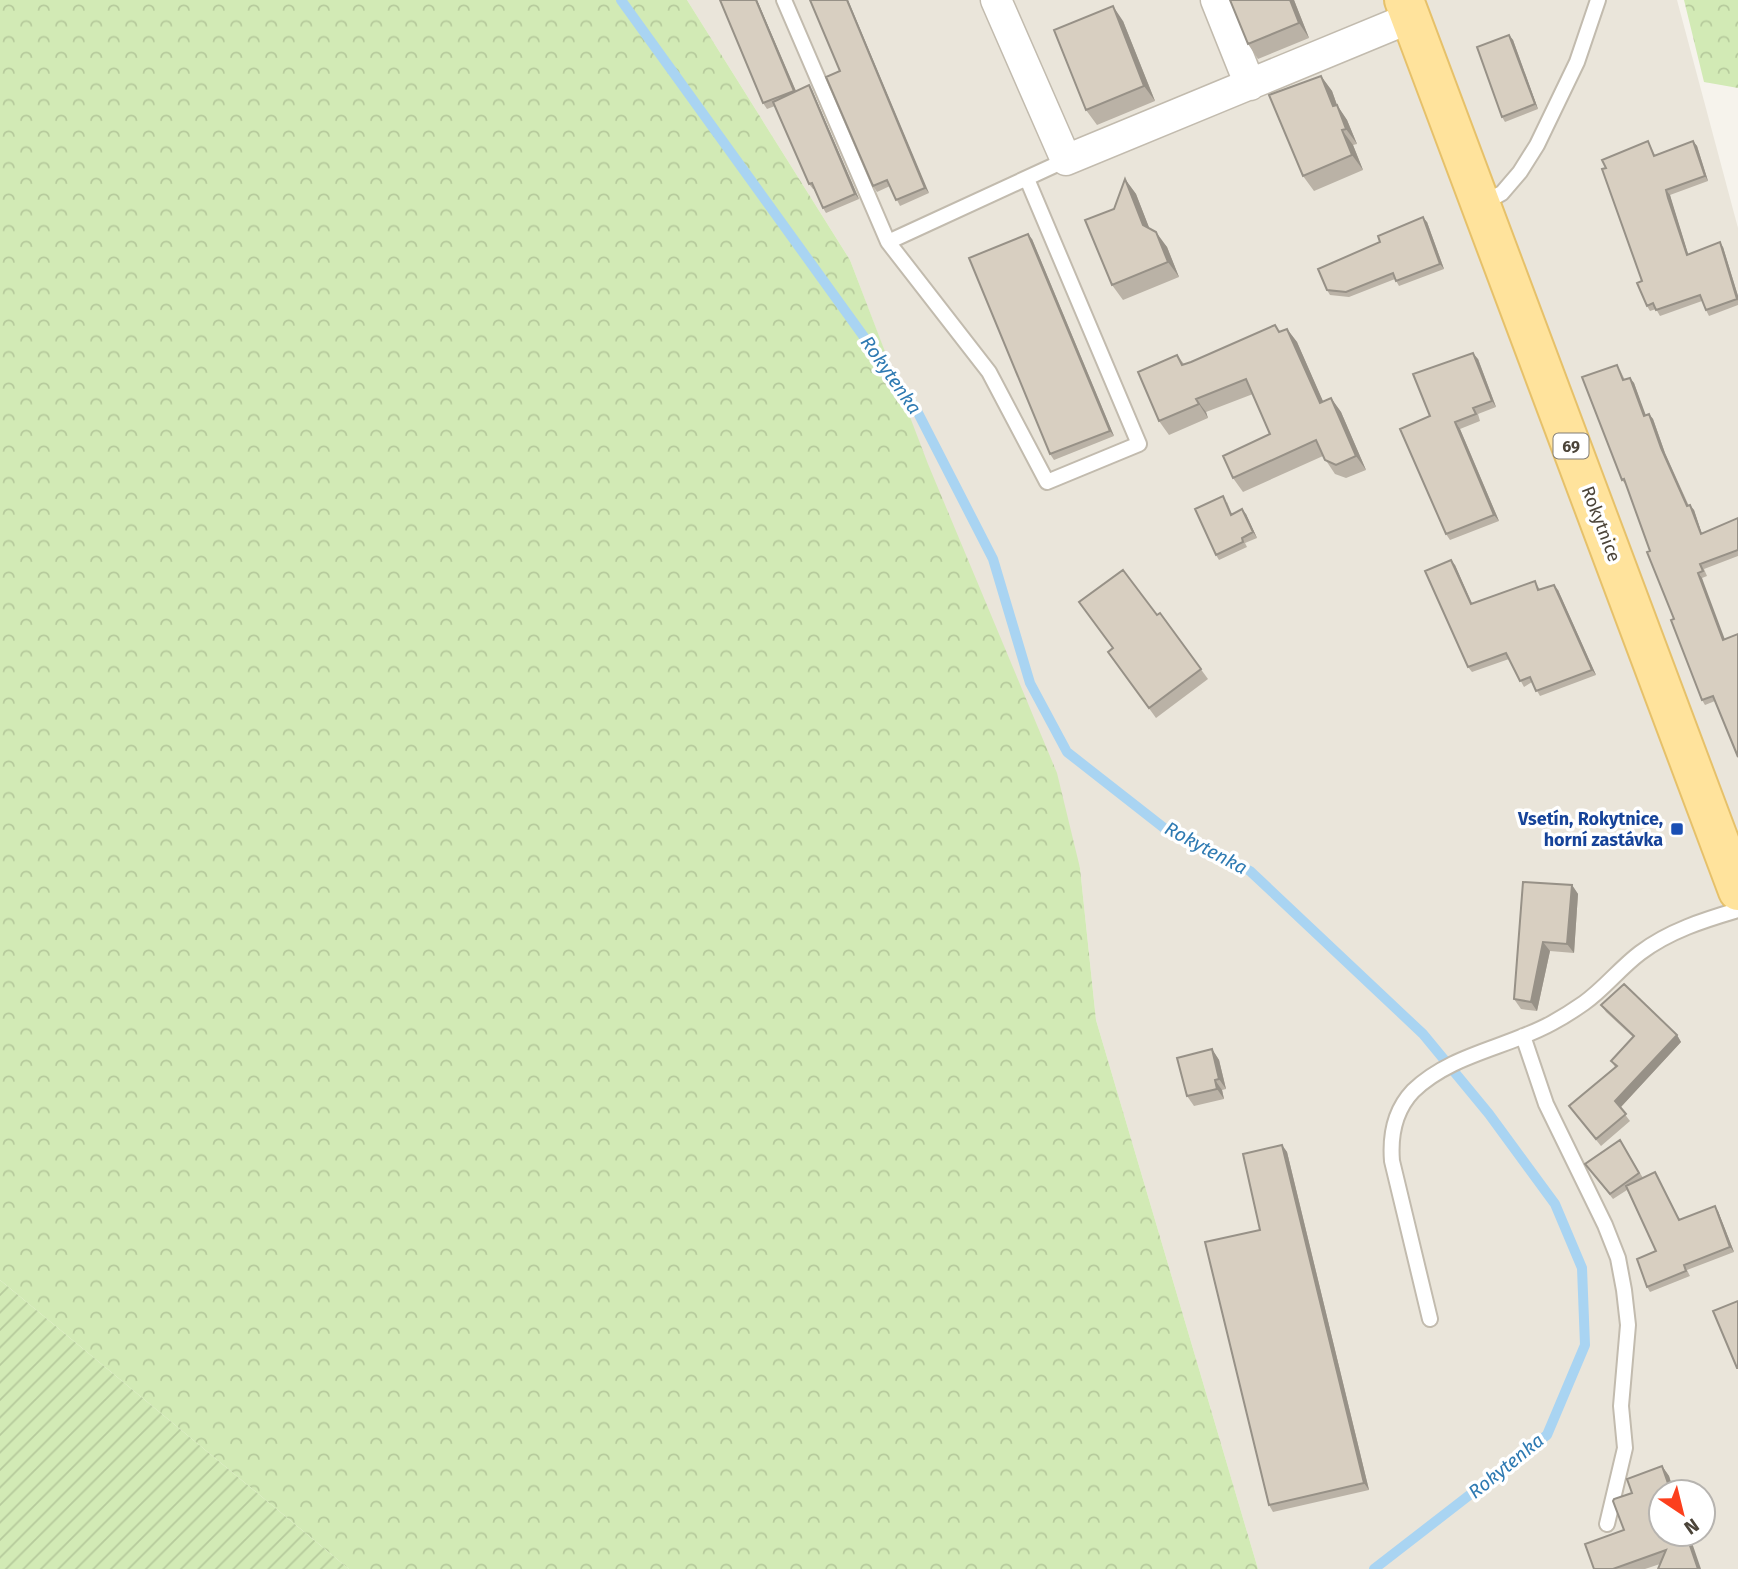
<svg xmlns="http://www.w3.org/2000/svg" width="1738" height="1569" font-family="'Fira Sans',sans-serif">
  <defs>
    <pattern id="forest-crowns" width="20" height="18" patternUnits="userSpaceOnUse" patternTransform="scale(1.75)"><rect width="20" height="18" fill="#d2eab5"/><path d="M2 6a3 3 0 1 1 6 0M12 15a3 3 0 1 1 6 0" fill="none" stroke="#b6ca9c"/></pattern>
    <pattern id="garden-furrows" width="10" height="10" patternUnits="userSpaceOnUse" patternTransform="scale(1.75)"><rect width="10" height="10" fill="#d2eab5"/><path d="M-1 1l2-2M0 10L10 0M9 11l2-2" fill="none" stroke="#b6ca9c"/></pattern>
  </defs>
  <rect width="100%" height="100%" fill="#f6f3ec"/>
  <path fill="#eae5da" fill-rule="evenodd" d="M687,0H1677L1738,228V1569H1258L1096,1020L1080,868L850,260ZM1661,1492H1703V1534H1661Z"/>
  <path fill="url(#forest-crowns)" d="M0,0H687L850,260L928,464L1057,773L1080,868L1096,1020L1258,1569H349L0,1280Z
    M1684,0H1738V88L1704,82Z"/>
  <path fill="url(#garden-furrows)" d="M0,1280L349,1569H0Z"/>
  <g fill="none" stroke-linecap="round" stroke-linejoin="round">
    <path stroke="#a9d4f2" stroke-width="10" d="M621,0L916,409L993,559L1030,683L1067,752L1173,835L1250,871L1423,1034L1489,1114L1555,1204L1582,1268L1585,1345L1547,1435L1374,1569"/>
    <g stroke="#c2bbae" stroke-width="18">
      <path id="lane" d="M784,0L888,242L1066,160
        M1482,204L1502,193L1520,172L1537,145L1577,62L1598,0
        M888,242L989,372L1047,482L1139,444L1027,179
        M1523,1036L1546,1104L1605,1225L1618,1258L1624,1290L1628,1325L1621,1406L1625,1448L1607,1524
        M1430,1319L1392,1161C1390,1136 1395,1110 1413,1091C1451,1054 1507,1048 1552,1023C1563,1017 1574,1010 1584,1003C1604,989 1620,968 1640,953C1669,931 1704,920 1738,910"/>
    </g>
    <g stroke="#c2bbae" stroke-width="33">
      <path id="street" d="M996,0L1066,160L1410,18
        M1216,0L1250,85"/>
    </g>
    <g stroke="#e6c16a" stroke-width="42">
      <path id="primary" d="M1404,0L1738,891"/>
    </g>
    <use href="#lane" stroke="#fff" stroke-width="14"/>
    <use href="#street" stroke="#fff" stroke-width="30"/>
    <use href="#primary" stroke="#ffe39c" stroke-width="38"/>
  </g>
  <path fill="#bab2a6" d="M757,0L796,91L812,90L859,199L826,213L823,208L814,189H813L809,184L775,106L767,109L763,103Z
    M810,0L929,193L900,206L890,186L877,192L873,186L840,71Z
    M1230,0H1294L1309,38L1258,59L1248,44Z
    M1123,21L1155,101L1097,125L1086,110Z
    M1509,35L1513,40L1538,109L1505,122L1502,117Z
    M1321,76L1332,91L1337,105L1347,120L1357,144L1353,145L1363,170L1314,191L1303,176Z
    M1648,141L1655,155L1693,141L1697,146L1708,181L1670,195L1672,203L1688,254L1723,247L1738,296V305L1709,316L1706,310L1702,301L1660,316L1656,309L1650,311L1647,306L1642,281L1606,168Z
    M1125,179L1136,194L1149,228L1167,247L1179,277L1123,300L1112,285L1114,209Z
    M1427,222L1444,269L1399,286L1395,279L1349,297L1330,295L1327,290Z
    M1032,239L1114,436L1054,460L1050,454Z
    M1287,329L1297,342L1323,402L1331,398L1341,412L1366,470L1346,478L1335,474L1323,456L1243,492L1233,478L1270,434L1253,394L1206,412L1208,418L1169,435L1159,421L1177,355L1184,364Z
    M1478,359L1496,407L1478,414L1480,421L1460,429L1499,521L1450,540L1446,534L1430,416Z
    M1620,370L1625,380L1630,378L1634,383L1645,415L1649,414L1653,419L1665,453L1689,506L1694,510L1702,534L1738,518V556L1704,569L1707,576L1702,578L1715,701L1705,705L1702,700L1674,619L1626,485L1622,480Z
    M1227,502L1232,514H1246L1257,538L1245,543L1247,547L1219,560L1216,555Z
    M1455,565L1472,603L1535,581L1540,590H1558L1596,675L1540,696L1532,682L1524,687L1509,659L1472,672L1468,667Z
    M1160,613L1208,679L1156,718L1108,652Z
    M1572,885L1578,894L1574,953L1550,951L1537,1011L1521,1009L1514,999Z
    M1601,1005L1677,1035L1681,1042L1620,1108L1630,1121L1601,1146L1569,1106L1615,1067L1611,1061L1633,1037L1606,1012Z
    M1212,1049L1219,1060L1226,1089L1222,1090L1224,1099L1194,1106L1187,1096Z
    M1620,1140L1643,1178L1655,1172L1680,1220L1718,1211L1734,1252L1687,1270L1690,1276L1650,1292L1647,1287L1656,1251L1627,1190L1613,1199L1589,1169Z
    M1282,1145L1287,1152L1369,1490L1273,1512L1269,1505L1260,1230Z
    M1662,1466L1669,1476L1674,1492H1661L1689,1534L1660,1564L1645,1569H1594L1624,1530L1632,1493Z"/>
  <path fill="#979187" d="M756,0H757L798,96L794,91Z
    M847,0H848L929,193L925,188Z
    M1290,0H1294L1309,38L1299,23Z
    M1113,6L1123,21L1155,101L1144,86Z
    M1509,35L1513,40L1538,109L1535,104Z
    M1321,76L1332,91L1337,105L1347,120L1357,144L1346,129L1333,106Z
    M809,85L812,90L859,199L855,194Z
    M1342,130L1353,145L1363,170L1352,155Z
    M1693,141L1697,146L1708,181L1705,176Z
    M1125,179L1136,194L1154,240L1143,225Z
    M1666,190L1670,195L1690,260L1687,255Z
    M1423,217L1427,222L1444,269L1440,264Z
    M1156,232L1167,247L1179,277L1168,262Z
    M1028,234L1032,239L1114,436L1110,431Z
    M1720,242L1723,247L1738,296V301Z
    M1287,329L1297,342L1330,417L1320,403Z
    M1473,353L1478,359L1496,407L1492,401Z
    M1630,378L1634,383L1648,421L1644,416Z
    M1331,398L1341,412L1366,470L1356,456Z
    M1196,399L1206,412L1208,418L1199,404Z
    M1649,414L1653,419L1665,453L1691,512L1687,506L1661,448Z
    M1455,422L1460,429L1499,521L1494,515Z
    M1690,505L1694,510L1704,540L1701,534Z
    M1242,509L1246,514L1257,538L1253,532Z
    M1451,560L1455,565L1474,609L1471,604Z
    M1698,573L1702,578L1727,645L1723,640Z
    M1554,585L1558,590L1596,675L1592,670Z
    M1572,885L1578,894L1574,953L1567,944Z
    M1543,942L1550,951L1537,1011L1531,1002Z
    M1677,1035L1681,1042L1620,1108L1615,1101Z
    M1212,1049L1219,1060L1226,1089L1219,1079Z
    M1215,1080L1222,1090L1224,1099L1217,1089Z
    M1282,1145L1287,1152L1369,1490L1364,1483Z
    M1715,1206L1718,1211L1734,1252L1730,1247Z
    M1662,1466L1669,1476L1674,1492H1671Z
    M1686,1534H1689L1701,1569H1698Z"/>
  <path fill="#d8cfc1" stroke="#979187" stroke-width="2" d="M720,0H756L794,91L763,103Z
    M810,0H847L925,188L896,200L887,180L873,186L826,77L840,71Z
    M1230,0H1290L1299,23L1248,44Z
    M1113,6L1144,86L1086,110L1054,30Z
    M1509,35L1535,104L1502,117L1477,47Z
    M1321,76L1333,106L1337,105L1346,129L1342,130L1352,155L1303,176L1269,95Z
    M809,85L855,194L823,208L812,183L809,184L773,102Z
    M1648,141L1654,156L1693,141L1705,176L1666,190L1668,198L1687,255L1720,242L1737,299L1706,310L1700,295L1656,310L1653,303L1647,306L1637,283L1642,281L1602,169L1606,168L1602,160Z
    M1125,179L1143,225L1156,232L1168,262L1112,285L1085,220L1114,209Z
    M1423,217L1440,264L1396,281L1393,273L1346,292L1327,290L1318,269L1380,242L1378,236Z
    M1028,234L1110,431L1050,454L969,258Z
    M1275,325L1279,332L1287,329L1320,403L1331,398L1356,456L1336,465L1325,460L1316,440L1233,478L1223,456L1270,434L1246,379L1196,399L1199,404L1159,421L1138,372L1177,355L1182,365L1191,362Z
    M1473,353L1492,401L1473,408L1476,414L1455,422L1494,515L1446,534L1400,429L1430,416L1413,374Z
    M1617,365L1623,380L1630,378L1644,416L1649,414L1661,448L1687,506L1690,505L1701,534L1738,518V550L1700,564L1703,571L1698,573L1723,640L1738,634V757L1713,696L1702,700L1671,620L1674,619L1647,552L1650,551L1624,479L1622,480L1582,377Z
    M1223,496L1231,515L1242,509L1253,532L1242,538L1243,542L1216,555L1195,509Z
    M1451,560L1471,604L1535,581L1538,590L1554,585L1592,670L1536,691L1530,677L1520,681L1506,653L1468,667L1425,571Z
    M1123,570L1157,615L1160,613L1201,669L1149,708L1108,652L1113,648L1079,602Z
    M1523,882L1572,885L1567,944L1543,942L1531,1002L1514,999Z
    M1624,984L1677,1035L1615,1101L1626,1114L1596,1139L1569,1106L1617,1066L1611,1061L1634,1036L1601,1005Z
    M1212,1049L1219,1079L1215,1080L1217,1089L1187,1096L1177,1058Z
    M1620,1140L1639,1173L1610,1194L1585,1164Z
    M1282,1145L1364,1483L1269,1505L1205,1242L1260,1230L1243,1154Z
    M1655,1172L1679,1220L1715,1206L1730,1247L1684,1265L1686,1271L1647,1287L1637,1259L1656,1251L1626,1186Z
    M1738,1301V1368H1737L1713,1311Z
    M1662,1466L1671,1492H1661V1534H1686L1698,1569H1658L1666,1550L1613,1569H1594L1585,1544L1624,1530L1613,1501L1614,1499L1632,1493L1627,1479Z"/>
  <rect fill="#1a4fb4" stroke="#fff" stroke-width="2.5" x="1670" y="822" width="14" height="14" rx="3.5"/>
  <g text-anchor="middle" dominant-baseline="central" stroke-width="7" stroke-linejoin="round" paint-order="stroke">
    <rect fill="#fff" stroke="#817c74" stroke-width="2" x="1553.5" y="433.5" width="35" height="25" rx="5"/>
    <g font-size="16" font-weight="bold" fill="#4b4439">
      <text x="1571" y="446">69</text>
    </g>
    <g font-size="18" fill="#4b4439" stroke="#fff">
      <text transform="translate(1601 524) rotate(69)">Rokytnice</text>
    </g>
    <g font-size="18" font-weight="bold" fill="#164399" stroke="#fff" text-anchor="end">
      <text x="1663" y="819">Vsetín, Rokytnice,<tspan x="1663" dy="21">horní zastávka</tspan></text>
    </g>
    <g font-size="19" font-style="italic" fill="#2e7ab2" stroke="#fff">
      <text transform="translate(891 375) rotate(55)">Rokytenka</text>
      <text transform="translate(1206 848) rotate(28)">Rokytenka</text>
      <text transform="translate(1506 1466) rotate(-39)">Rokytenka</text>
    </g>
  </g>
  <g transform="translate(1682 1513) rotate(145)"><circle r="33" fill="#ffffff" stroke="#b7b4b0" stroke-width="2"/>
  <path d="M0-5L12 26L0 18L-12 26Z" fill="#fc3f1d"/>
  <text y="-10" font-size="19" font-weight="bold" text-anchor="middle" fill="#4b4439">N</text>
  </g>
</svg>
